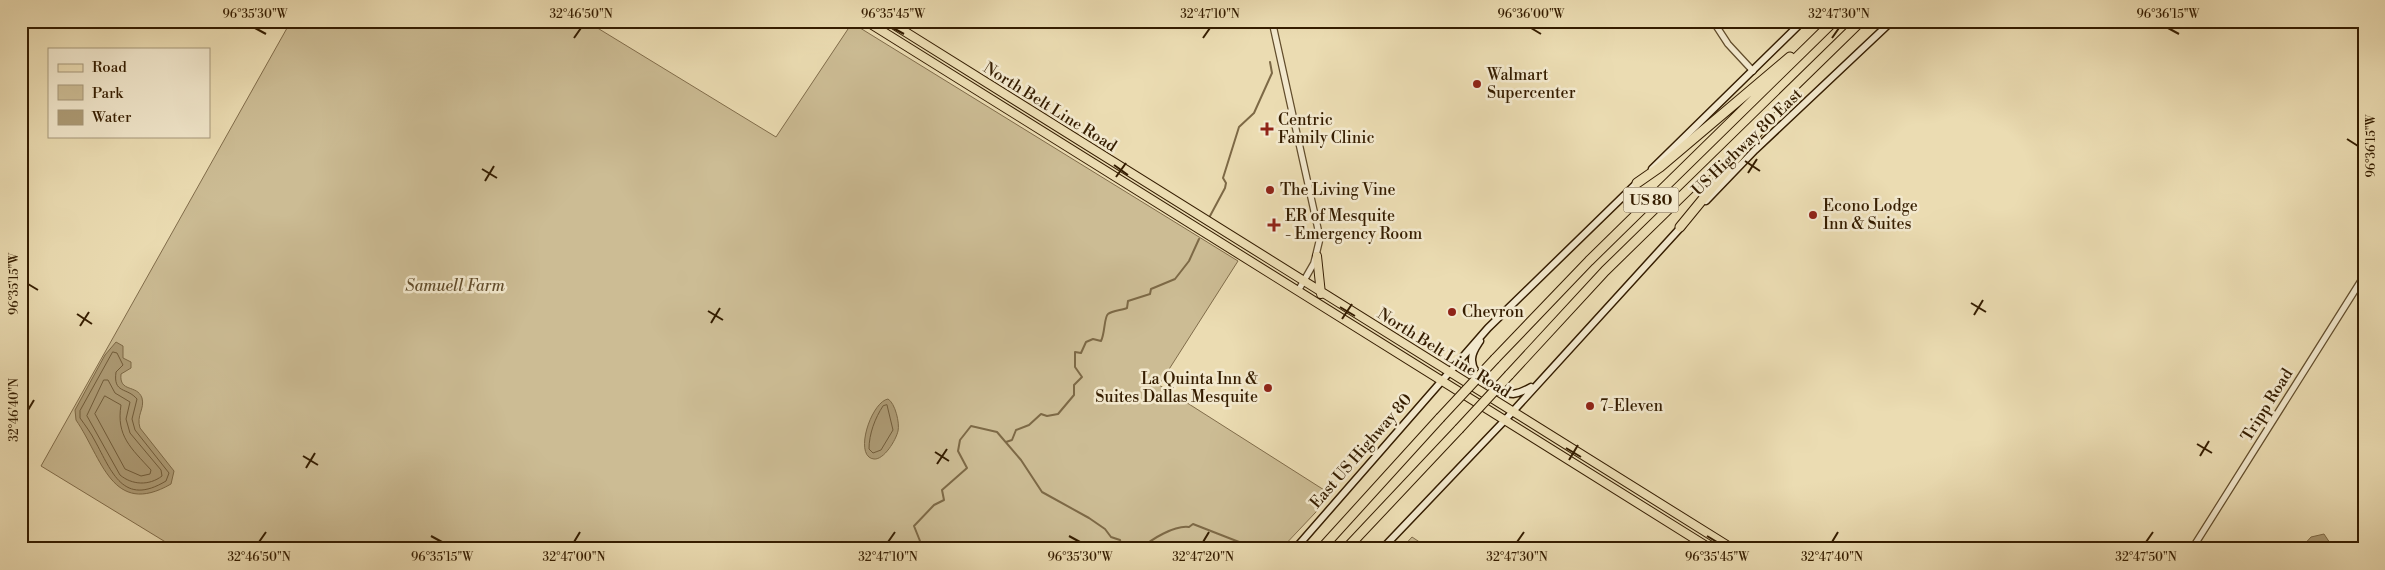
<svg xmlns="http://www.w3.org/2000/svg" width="2385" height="570" font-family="'Libre Bodoni',serif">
  <rect width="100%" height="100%" fill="#ebdcb2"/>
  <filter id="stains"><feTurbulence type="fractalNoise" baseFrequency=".004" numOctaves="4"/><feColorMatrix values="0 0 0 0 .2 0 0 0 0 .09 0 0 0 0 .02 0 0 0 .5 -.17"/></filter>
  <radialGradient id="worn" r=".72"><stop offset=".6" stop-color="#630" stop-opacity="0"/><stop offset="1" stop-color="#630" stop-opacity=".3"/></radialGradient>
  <path fill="#ccbc94" stroke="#806c4a" d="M291,21H586L776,137L852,23L1238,261L1159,385L1332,495L1281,549H177L41,466Z
    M1412,537L1430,549H1401Z"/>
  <path fill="#ad9b75" stroke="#7d6946" d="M116,342L123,346V358L131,362V368L121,374C119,393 137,384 142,398C145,409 136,415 140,428L174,471L171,484C112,518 102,458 76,420L75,410L105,355Z
    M888,399C895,403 900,423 898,431C896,440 884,460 874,459C853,457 871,402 888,399Z
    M2324,534L2334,549H2300L2311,537Z"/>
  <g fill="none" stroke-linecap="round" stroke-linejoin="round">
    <path stroke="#715c3a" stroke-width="1" d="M113,352L117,353L123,365L116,372C113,394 127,387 137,399L132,419L135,430L169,473L166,481C123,507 112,472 95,441C91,433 85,425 80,418V411Z
      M104,380H108L115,393L130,402L126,419L130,433L161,470L162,476C149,486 132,485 120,475L87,416Z
      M105,396L121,405C116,436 131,448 151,470L150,474L141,476L125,469L95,414Z
      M887,405L893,430L881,450L873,453L869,449C869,434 875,418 883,406Z"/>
    <path stroke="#7d6946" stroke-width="2" d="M1210,216L1225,188L1226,183L1223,178L1239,127L1254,113L1272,73L1270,62
      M1006,442L1012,440L1016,430L1029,425L1041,414L1047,416L1058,414L1074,395V385L1082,377L1075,367V352L1081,353L1086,342L1093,339L1101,341C1105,334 1104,317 1108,314C1112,311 1122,310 1127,308L1128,301L1150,294L1151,289L1175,279L1189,261L1199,239
      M823,549L824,546L849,549
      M905,549L914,547L920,541L914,526L934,505L944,500L942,490L967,468L958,451L960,440L971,426L997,432L1021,460L1042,492L1089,518L1105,529L1111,537L1120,540L1122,549
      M1141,549C1151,539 1175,525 1189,527L1193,524L1257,549"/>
    <g stroke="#624d2c" stroke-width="8">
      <path id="tertiary" d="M1272,21L1320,238L1314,263L1298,291
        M1713,21L1728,44L1753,71
        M2192,549L2364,276"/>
    </g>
    <g stroke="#351d00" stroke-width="9">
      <path id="secondary" d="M1652,169L1803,21
        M1706,201L1755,150L1892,21
        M1480,341C1476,347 1472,352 1472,359C1471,376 1498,394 1513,394C1520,393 1526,390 1531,387
        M1295,549L1488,328L1639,181
        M1382,549L1505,420L1682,226"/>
    </g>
    <g stroke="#351d00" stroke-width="10">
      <path id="primary" d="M866,21L1711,549
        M888,21L1733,549
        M1317,256L1321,294"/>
    </g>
    <g stroke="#351d00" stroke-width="11">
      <path id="motorway" d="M1637,183L1660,167L1790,57
        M1680,227L1767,121
        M1495,359L1589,261L1834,21
        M1509,375L1605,271L1861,21
        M1321,549L1440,418
        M1346,549L1459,429"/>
    </g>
    <use href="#tertiary" stroke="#f2e8cd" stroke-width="5.5"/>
    <use href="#secondary" stroke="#f2e8cd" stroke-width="6"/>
    <use href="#primary" stroke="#ebdcb2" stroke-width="8"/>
    <use href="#motorway" stroke="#ebdcb2" stroke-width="9"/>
    <g stroke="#351d00" stroke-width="11" stroke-linecap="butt">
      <path id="motorway-bridge" d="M1440,418L1495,359
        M1459,429L1509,375"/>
    </g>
    <use href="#motorway-bridge" stroke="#ebdcb2" stroke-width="9"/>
  </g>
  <path fill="none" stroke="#351d00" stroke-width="2" d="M255,28L266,34M893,28L904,34M1531,28L1541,34M2168,28L2179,34M574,38L581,28M1203,38L1210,28M1832,38L1839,28M2347,139L2358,146M1745,161L1760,171M1114,165L1128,175M482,169L497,178M1748,173L1757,159M1116,177L1126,163M485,181L494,166M28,284L38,290M1971,303L1986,312M1340,307L1355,316M708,311L723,320M77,314L92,324M1974,315L1983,300M1342,319L1352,304M711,323L720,308M80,326L89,312M28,410L34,400M2197,444L2212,453M1566,448L1581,457M935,452L949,461M303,456L318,465M2200,456L2209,441M1569,460L1578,445M937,464L947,449M306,468L315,453M431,536L442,542M1069,536L1080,542M1707,536L1717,542M259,542L266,532M574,542L580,532M888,542L895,532M1203,542L1209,532M1517,542L1524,532M1832,542L1838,532M2146,542L2153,532"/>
  <g fill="#8f2418" stroke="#f2e8cd" stroke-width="2">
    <circle cx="1477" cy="84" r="5"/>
    <path d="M1264.5 121.5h5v5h5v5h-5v5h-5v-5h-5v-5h5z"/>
    <circle cx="1270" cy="190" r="5"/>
    <circle cx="1813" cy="215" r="5"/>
    <path d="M1271.5 217.5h5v5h5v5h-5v5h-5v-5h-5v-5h5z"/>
    <circle cx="1452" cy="312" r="5"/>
    <circle cx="1268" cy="388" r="5"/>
    <circle cx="1590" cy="406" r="5"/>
  </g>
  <g text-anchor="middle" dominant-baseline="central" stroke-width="5" stroke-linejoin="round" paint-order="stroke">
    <rect fill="#f2e8cd" stroke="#6e5a3e" stroke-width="1" x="1623.5" y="187.5" width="55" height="25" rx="4"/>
    <g font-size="15" font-weight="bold" fill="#351d00">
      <text x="1651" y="200">US 80</text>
    </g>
    <g font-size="16" fill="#351d00" stroke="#f2e8cd" text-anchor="start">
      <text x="1487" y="75">Walmart<tspan x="1487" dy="18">Supercenter</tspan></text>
      <text x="1278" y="120">Centric<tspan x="1278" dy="18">Family Clinic</tspan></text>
      <text x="1280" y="190">The Living Vine</text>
      <text x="1823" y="206">Econo Lodge<tspan x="1823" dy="18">Inn &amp; Suites</tspan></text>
      <text x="1285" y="216">ER of Mesquite<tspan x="1285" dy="18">- Emergency Room</tspan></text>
      <text x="1462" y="312">Chevron</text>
      <text x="1258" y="379" text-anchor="end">La Quinta Inn &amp;<tspan x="1258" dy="18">Suites Dallas Mesquite</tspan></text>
      <text x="1600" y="406">7-Eleven</text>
    </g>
    <g font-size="16" fill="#351d00" stroke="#f2e8cd">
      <text transform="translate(1050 107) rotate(32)">North Belt Line Road</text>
      <text transform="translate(1747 142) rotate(-44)">US Highway 80 East</text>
      <text transform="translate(1444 353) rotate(32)">North Belt Line Road</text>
      <text transform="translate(2267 405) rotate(-58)">Tripp Road</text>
      <text transform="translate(1361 451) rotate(-49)">East US Highway 80</text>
    </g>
    <g font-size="16" font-style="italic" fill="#624d2c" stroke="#f2e8cd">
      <text x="455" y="286">Samuell Farm</text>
    </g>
  </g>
  <rect width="2385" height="570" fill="none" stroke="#ebdcb2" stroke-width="55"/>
  <rect x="48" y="48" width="162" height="90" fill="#f2e8cd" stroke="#a6977b"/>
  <rect x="58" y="64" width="25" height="8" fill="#ebdcb2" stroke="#a6977b"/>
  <text x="92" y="72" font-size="15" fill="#351d00">Road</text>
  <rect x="58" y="85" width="25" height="15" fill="#ccbc94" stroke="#a6977b"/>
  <text x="92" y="98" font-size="15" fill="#351d00">Park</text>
  <rect x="58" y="110" width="25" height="15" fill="#ad9b75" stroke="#a6977b"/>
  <text x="92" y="122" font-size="15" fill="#351d00">Water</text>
  <rect x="28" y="28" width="2330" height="514" fill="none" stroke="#351d00" stroke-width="2"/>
  <g font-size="12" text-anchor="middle" fill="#351d00">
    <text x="255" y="18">96°35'30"W</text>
    <text x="581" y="18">32°46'50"N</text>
    <text x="893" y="18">96°35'45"W</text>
    <text x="1210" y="18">32°47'10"N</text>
    <text x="1531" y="18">96°36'00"W</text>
    <text x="1839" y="18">32°47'30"N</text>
    <text x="2168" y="18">96°36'15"W</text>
    <text transform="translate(2371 146) rotate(-90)" y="4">96°36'15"W</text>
    <text transform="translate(14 284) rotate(-90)" y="4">96°35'15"W</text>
    <text transform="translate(14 410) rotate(-90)" y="4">32°46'40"N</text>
    <text x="259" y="561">32°46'50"N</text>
    <text x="442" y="561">96°35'15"W</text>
    <text x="574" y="561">32°47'00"N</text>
    <text x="888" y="561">32°47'10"N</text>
    <text x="1080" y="561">96°35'30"W</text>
    <text x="1203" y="561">32°47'20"N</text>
    <text x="1517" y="561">32°47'30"N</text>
    <text x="1717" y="561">96°35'45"W</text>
    <text x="1832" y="561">32°47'40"N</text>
    <text x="2146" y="561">32°47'50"N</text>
  </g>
  <rect width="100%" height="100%" filter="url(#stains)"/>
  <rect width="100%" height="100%" fill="url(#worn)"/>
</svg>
